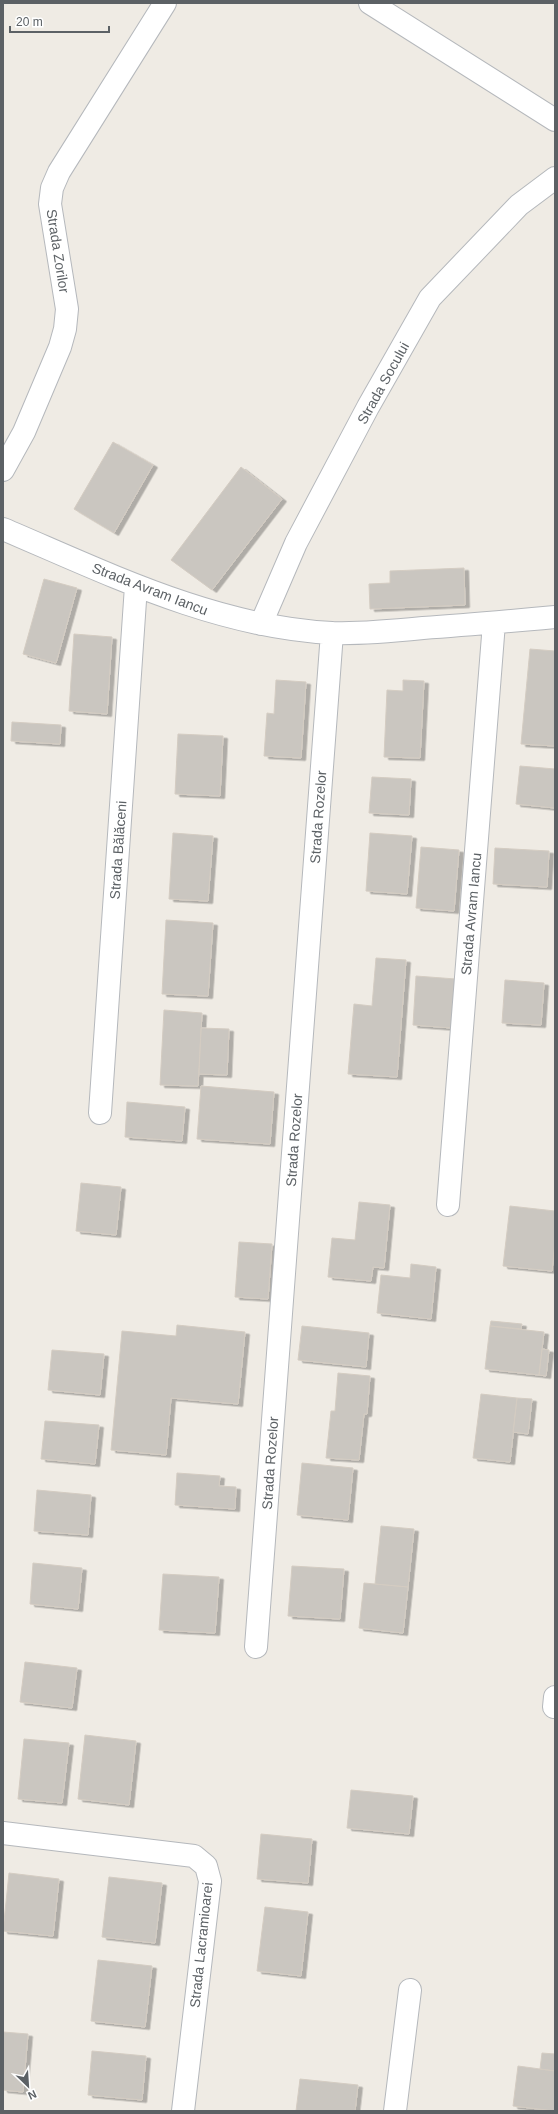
<svg xmlns="http://www.w3.org/2000/svg" width="558" height="2114" font-family="Helvetica,sans-serif">
  <defs>
    <filter id="shadow"><feDropShadow dx="4.5" dy="2.5" stdDeviation="0" flood-color="#0004"/></filter>
  </defs>
  <rect width="100%" height="100%" fill="#efebe4"/>
  <path fill="#cac6c0" stroke="#d4ccc2" filter="url(#shadow)" d="M113,442L153,465L114,533L74,509Z
    M241,467L282,499L212,590L171,560Z
    M464,568L465,605L370,609L369,584L390,583V571Z
    M44,579L77,588L56,663L23,654Z
    M74,634L112,637L107,714L69,711Z
    M530,649L555,651V746L521,744Z
    M276,680L306,682L301,758L264,756L267,713L274,714Z
    M403,680L424,681L420,758L384,757L387,690L403,691Z
    M12,722L61,725L60,744L11,741Z
    M178,734L223,736L220,796L175,794Z
    M520,766L555,769V808L516,804Z
    M372,777L411,779L409,815L369,813Z
    M173,833L213,836L208,901L169,899Z
    M370,833L412,836L407,894L366,891Z
    M421,847L459,850L454,911L416,908Z
    M495,848L549,851L547,887L493,884Z
    M166,920L213,923L208,996L162,994Z
    M376,958L406,960L397,1077L348,1074L354,1004L372,1006Z
    M416,976L456,979L452,1028L413,1025Z
    M505,980L544,983L541,1025L502,1023Z
    M164,1010L202,1013L198,1086L160,1085Z
    M201,1028L229,1029L227,1075L199,1074Z
    M201,1086L274,1092L270,1144L197,1139Z
    M127,1102L185,1107L182,1141L125,1137Z
    M81,1183L121,1187L116,1235L76,1231Z
    M359,1202L390,1205L384,1268L373,1267L371,1281L328,1277L332,1238L355,1240Z
    M510,1206L555,1211V1241L552,1271L503,1266Z
    M239,1242L272,1244L268,1299L235,1297Z
    M411,1264L436,1267L431,1319L377,1313L381,1275L410,1278Z
    M491,1321L522,1324L521,1329L490,1326Z
    M177,1325L245,1332L238,1404L171,1398L166,1455L111,1450L122,1331L176,1336Z
    M302,1326L369,1333L366,1367L298,1360Z
    M490,1326L544,1332L539,1375L485,1369Z
    M542,1349L549,1350L546,1376L539,1375Z
    M52,1350L104,1354L100,1395L48,1390Z
    M338,1373L370,1376L367,1414H364L359,1460L326,1458L331,1411H335Z
    M481,1394L517,1398L510,1462L473,1458Z
    M517,1398L532,1399L528,1434L513,1432Z
    M45,1421L99,1425L95,1464L41,1459Z
    M302,1463L353,1468L348,1520L297,1515Z
    M177,1473L220,1476L219,1486L236,1487L235,1509L175,1505Z
    M37,1490L91,1495L88,1535L34,1531Z
    M381,1526L414,1529L408,1587L375,1584Z
    M33,1563L82,1568L78,1609L30,1604Z
    M292,1566L344,1569L340,1619L288,1616Z
    M163,1574L219,1577L215,1633L159,1630Z
    M364,1583L408,1587L403,1633L359,1628Z
    M25,1662L77,1668L72,1708L20,1702Z
    M85,1735L136,1741L129,1805L78,1799Z
    M24,1739L69,1743L62,1803L18,1799Z
    M351,1790L413,1796L409,1834L347,1828Z
    M261,1834L312,1839L308,1883L257,1879Z
    M9,1873L59,1879L53,1936L3,1931Z
    M109,1877L162,1883L155,1943L102,1937Z
    M265,1907L308,1912L301,1976L257,1971Z
    M98,1960L152,1966L145,2027L91,2021Z
    M3,2032L28,2034L23,2092L3,2090Z
    M92,2051L146,2056L142,2100L88,2095Z
    M542,2053L555,2054V2071L540,2069Z
    M518,2066L555,2071V2111L513,2106Z
    M300,2079L358,2085L355,2111H296Z"/>
  <g fill="none" stroke-linecap="round" stroke-linejoin="round">
    <g stroke="#b5b8bc" stroke-width="24">
      <path id="minor" d="M370,3L555,120
        M3,470L24,432L60,347L65,329L67,309L50,204L52,188L59,172L165,3
        M3,529C109,574 215,627 332,633C362,634 393,631 423,628C467,625 511,621 555,617
        M261,624L296,543L368,407L430,298L519,205L555,178
        M100,1113L136,586
        M448,1205L494,623
        M256,1647L332,633
        M554,1707L555,1697
        M3,1833L194,1856L206,1866L210,1881L183,2111
        M395,2111L410,1990"/>
    </g>
    <use href="#minor" stroke="#fff" stroke-width="22"/>
  </g>
  <g text-anchor="middle" dominant-baseline="central" stroke-width="3.5" stroke-linejoin="round" paint-order="stroke">
    <g font-size="14" fill="#5c6165" stroke="#fff">
      <text transform="translate(58 251) rotate(81)">Strada Zorilor</text>
      <text transform="translate(383 383) rotate(-61)">Strada Socului</text>
      <text transform="translate(150 589) rotate(21)">Strada Avram Iancu</text>
      <text transform="translate(318 817) rotate(-86)">Strada Rozelor</text>
      <text transform="translate(118 850) rotate(-86)">Strada Bălăceni</text>
      <text transform="translate(471 914) rotate(-85)">Strada Avram Iancu</text>
      <text transform="translate(294 1140) rotate(-86)">Strada Rozelor</text>
      <text transform="translate(270 1463) rotate(-86)">Strada Rozelor</text>
      <text transform="translate(201 1945) rotate(-84)">Strada Lacramioarei</text>
    </g>
  </g>
  <rect width="558" height="2114" fill="none" stroke="#5c6165" stroke-width="8"/>
  <g transform="translate(28 2086) rotate(155)" stroke="#ffffff" stroke-width="3" paint-order="stroke">
  <path d="M0-3L7 15L0 10L-7 15Z" fill="#5c6165"/>
  <text y="-6" font-size="11" font-weight="bold" text-anchor="middle" fill="#5c6165">N</text>
  </g>
  <path d="M10 26v6h99v-6" fill="none" stroke="#5c6165" stroke-width="2"/>
  <text x="16" y="26" font-size="12" fill="#5c6165" stroke="#ffffff" stroke-width="3" paint-order="stroke">20 m</text>
</svg>
